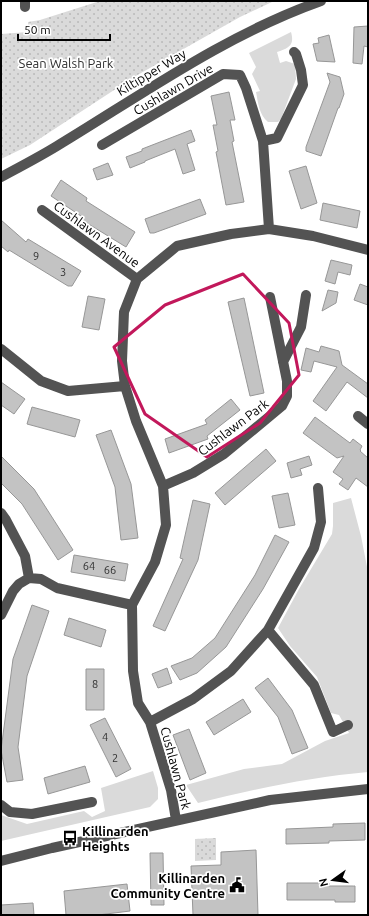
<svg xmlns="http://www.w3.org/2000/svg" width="369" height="916" font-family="Ubuntu,sans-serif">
  <defs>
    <pattern id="park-dots" width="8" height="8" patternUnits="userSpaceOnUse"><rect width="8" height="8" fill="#dadada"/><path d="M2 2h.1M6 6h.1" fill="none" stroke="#b9b9b9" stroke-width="1.8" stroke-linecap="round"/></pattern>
  </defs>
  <rect width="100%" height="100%" fill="#fff"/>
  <path fill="#dadada" d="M291,32C295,46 288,48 277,52L280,63L286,61L295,64L296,79L281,119L278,122H268C259,115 258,102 256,92L260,91L252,74L256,67L249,53Z
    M351,498L361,536L368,572V772C311,777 254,789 198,803L186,785L244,769L282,764L325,741L349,733L339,715L331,713L317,677L290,646L278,628L299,589L332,534L333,526V503Z
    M153,771L158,788V799L150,807L1,841V815L27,824L84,811L92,817L105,811L101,788Z"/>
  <path fill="url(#park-dots)" d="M100,1H274L240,17L134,77L30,145L1,159V34L28,32V22L40,20Z
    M216,838V860L195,861V839Z"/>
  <path fill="#c3c3c3" stroke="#979797" d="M368,26V47L364,46L362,64L353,63L354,27Z
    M329,35L335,62L317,61L313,44L319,43L318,38Z
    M327,73L340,77L344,94L339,108H338L321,156L306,151V147L330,82Z
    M229,92L235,120H230L234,141L232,142L244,202L226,205L216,152L218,151L213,125H217L211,96Z
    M191,130L195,141L187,144L195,170L183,174L175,149L145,161V162L130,168L126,157L142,151V149Z
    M108,163L113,175L97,180L93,169Z
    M306,166L317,203L301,209L289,171Z
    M61,180L87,198L86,201L135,232L126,247L82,220L84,218L51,196Z
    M200,199L206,214L154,233H150L145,219Z
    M323,203L360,211L357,228L320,220Z
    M1,220L26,242L28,239L81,271L72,286H68L9,250L8,252L1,246Z
    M331,260L352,265L350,275L338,272L335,284L325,281Z
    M360,284L368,287V305L354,300Z
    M328,290L338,292L336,303L322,311Z
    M88,296L105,299L99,330L82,327Z
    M244,298L264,393L250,396L228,302Z
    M321,346L339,351L342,365L368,384V398L347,382L326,411L313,401L337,367L314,361L311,372L301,370L306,348L319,352Z
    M1,382L25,399L14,414L1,405Z
    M231,399L240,410L207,436L208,439L169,453L165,439L207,424L205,420Z
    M32,407L80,420L75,437L27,424Z
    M315,417L350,443L353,439L362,446L360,450L361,451H360L368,458V487L356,478L348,490L339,484L343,479L333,472L344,456L337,458L303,433Z
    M111,430L131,484L138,538L121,540L115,487L96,435Z
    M266,449L276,461L225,505L215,493Z
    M1,456L34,489L73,550L58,560L22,504L1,483Z
    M309,456L312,465L300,469L302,475L291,478L287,463Z
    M288,493L295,525L279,528L272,496Z
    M193,500L210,504L198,560L165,631L153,626L183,559L180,558Z
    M275,535L289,542L263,589L226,647L197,673L180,680L171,666L192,658L215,638L255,575Z
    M74,555L128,564L125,581L71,572Z
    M32,605L49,611L27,676L18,747L23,780L7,782L1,750L13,659Z
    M69,618L106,630L101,647L64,635Z
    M167,668L172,683L158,688L152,674Z
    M86,669H104V710H86Z
    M268,678L292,710L308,748L292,754L278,717L255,688Z
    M243,699L251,712L214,735L206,722Z
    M105,718L131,769L116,777L90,725Z
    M189,729L206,773L190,780L173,735Z
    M85,766L90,782L48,794L44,778Z
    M365,823V840L329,841V843L286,844V829L333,827V824Z
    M256,850L258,915H193L191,866L221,865V852Z
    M150,853H163L164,905H151Z
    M287,883H329V886H355V902H335V900H287Z
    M127,884L130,911L98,915H66L64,891Z
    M33,903L34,915H1V905Z"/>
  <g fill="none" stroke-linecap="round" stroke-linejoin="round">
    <path stroke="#535353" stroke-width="10" d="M25,1V7
      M263,141L277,138L303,85L301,70L296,54L294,52
      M102,145L223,74L240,75L246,88L263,141L269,229
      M1,177C20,167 39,157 57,146C143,94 225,35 321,1
      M42,210L137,279
      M1,349L41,381L68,391L125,386
      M283,362L301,327L306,295
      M358,416L368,424
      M163,486L193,473L224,454L282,406L287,396V381L270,297
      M1,513L6,520L25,556L29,578
      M1,615L13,591L19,584L29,578L41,579L57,588L132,605
      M268,630L314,685L333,732L348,725
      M150,722L193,699L231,671L268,630L314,548L321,522L318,488
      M1,805L10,812L32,814L92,802
      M176,820L171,790L150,722L138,703L133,671L132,605L155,562L166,525L163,486L136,421L125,386L122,361L124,312L137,279L177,246L231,234L269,229L313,236L368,250
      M1,861L52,848L270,800L368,789"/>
  </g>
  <path fill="none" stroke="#c2185b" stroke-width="3" stroke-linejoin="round" d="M243,274L289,323L299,375L260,423L207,457L145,414L114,347L165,305Z"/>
  <defs>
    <g id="bus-bare" transform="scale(1.2)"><path d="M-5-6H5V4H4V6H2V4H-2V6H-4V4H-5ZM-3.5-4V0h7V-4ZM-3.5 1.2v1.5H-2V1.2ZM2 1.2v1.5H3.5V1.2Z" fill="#000" stroke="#fff" stroke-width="2.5" paint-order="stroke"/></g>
    <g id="civic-bare" transform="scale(1.2)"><path d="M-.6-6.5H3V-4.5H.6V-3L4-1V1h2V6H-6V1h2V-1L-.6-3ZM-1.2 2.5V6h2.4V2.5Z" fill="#000" stroke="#fff" stroke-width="2.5" paint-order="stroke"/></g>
  </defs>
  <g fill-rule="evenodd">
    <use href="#bus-bare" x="70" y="838"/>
    <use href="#civic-bare" x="237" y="885"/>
  </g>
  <g text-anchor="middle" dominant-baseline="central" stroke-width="3.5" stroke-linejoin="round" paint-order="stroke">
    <g font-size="11" fill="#313131">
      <text x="36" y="256">9</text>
      <text x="63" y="272">3</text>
      <text x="89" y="566">64</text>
      <text x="110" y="570">66</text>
      <text x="95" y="684">8</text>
      <text x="105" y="737">4</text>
      <text x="115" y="758">2</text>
    </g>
    <g font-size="13" fill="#313131" stroke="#fff">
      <text x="66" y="63">Sean Walsh Park</text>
    </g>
    <g font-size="13" fill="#000" stroke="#fff">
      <text transform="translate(151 72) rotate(-31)">Kiltipper Way</text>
      <text transform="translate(173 89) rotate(-30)">Cushlawn Drive</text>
      <text transform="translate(97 234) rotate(36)">Cushlawn Avenue</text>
      <text transform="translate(233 427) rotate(-37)">Cushlawn Park</text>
      <text transform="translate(176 768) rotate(75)">Cushlawn Park</text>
    </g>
    <g font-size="13" font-weight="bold" fill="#000" stroke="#fff" text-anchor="start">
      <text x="82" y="831">Killinarden<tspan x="82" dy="15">Heights</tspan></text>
      <text x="225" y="878" text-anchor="end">Killinarden<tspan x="225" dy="15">Community Centre</tspan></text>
    </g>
  </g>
  <rect width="369" height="916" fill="none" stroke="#000000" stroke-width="4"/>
  <g transform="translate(333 880) rotate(256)" stroke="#ffffff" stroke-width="3" paint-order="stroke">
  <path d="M0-3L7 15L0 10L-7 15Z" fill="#000000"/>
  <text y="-6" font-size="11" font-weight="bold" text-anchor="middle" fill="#000000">N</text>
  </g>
  <path d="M18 34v6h92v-6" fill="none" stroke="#000000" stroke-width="2"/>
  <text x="24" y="34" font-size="12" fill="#000000" stroke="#ffffff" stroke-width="3" paint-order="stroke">50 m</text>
</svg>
